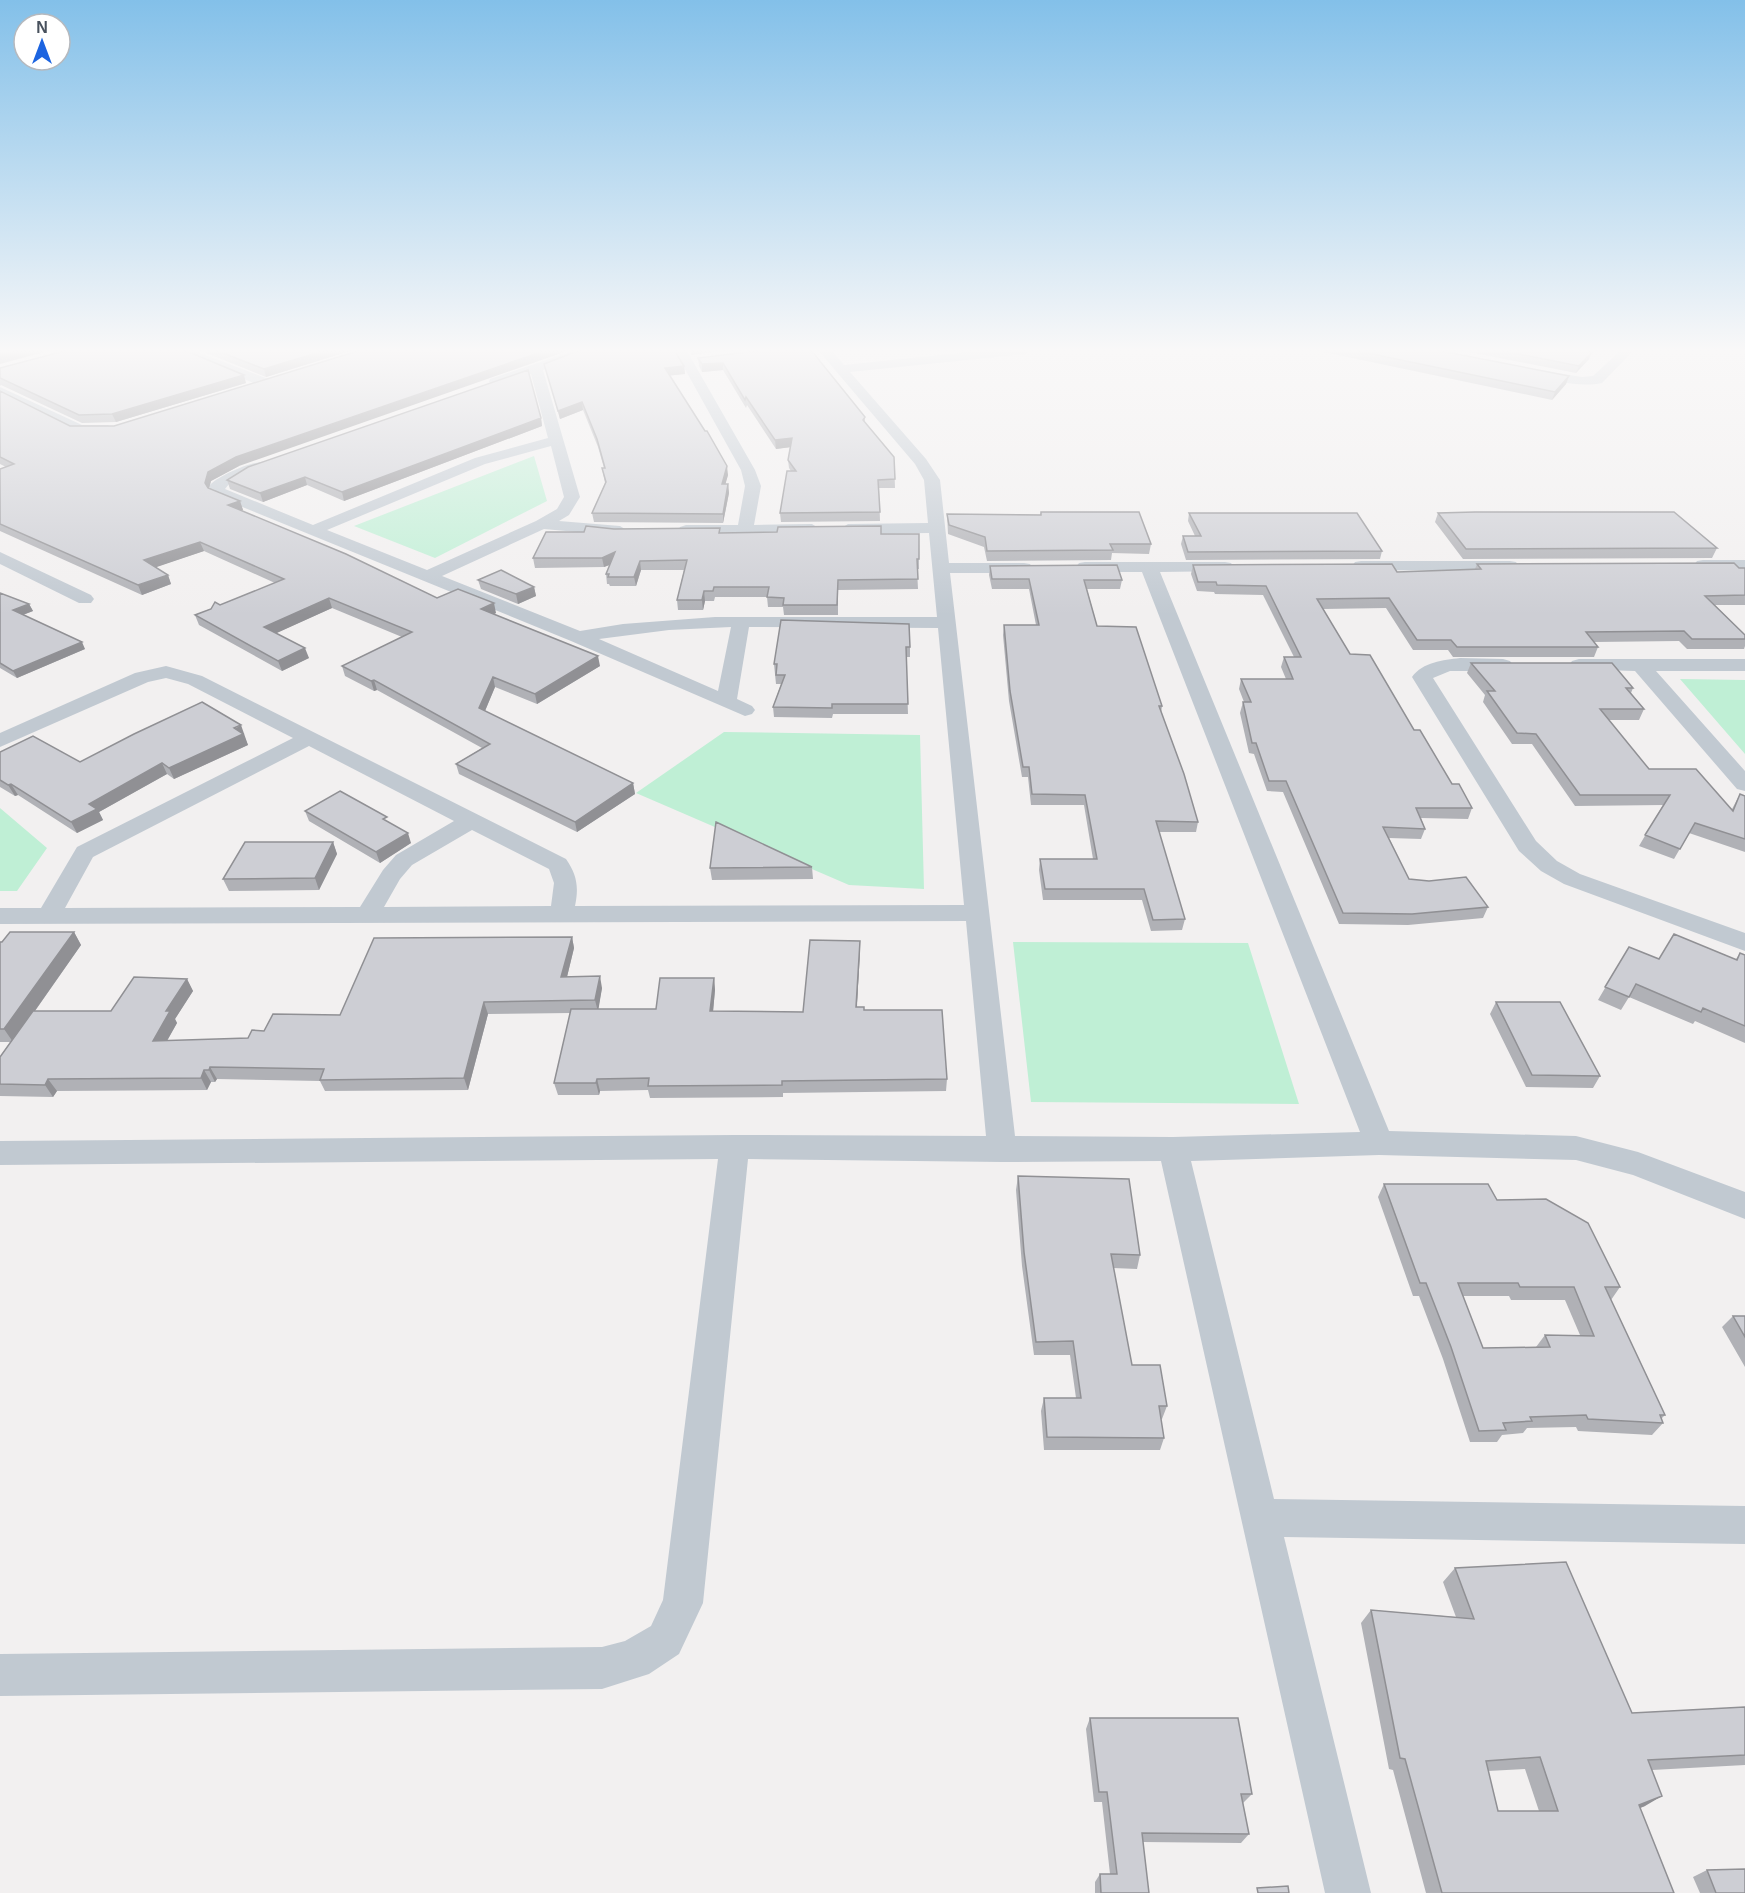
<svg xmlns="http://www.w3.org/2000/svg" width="1745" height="1893" font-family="Helvetica,sans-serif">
  <rect width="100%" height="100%" fill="#f2f0f0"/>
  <path fill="#bfefd5" d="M534,456L547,501L435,558L354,526Z
    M1680,679L1745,680V754Z
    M724,732L920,735L924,889L849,885L636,793Z
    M0,808L47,848L17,891H0Z
    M1013,942L1248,943L1299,1104L1031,1102Z"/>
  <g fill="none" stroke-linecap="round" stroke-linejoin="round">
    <path fill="#c1c9d1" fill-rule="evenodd" d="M174,350H192L271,380L272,383L266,387L261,386Z
      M576,350H595L543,370L580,497L569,515L559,521L620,526L628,531L620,536L544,529L442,576L580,631L623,624L715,617H937L929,533L848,534L840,529L848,524L928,523L924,480L915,464L818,350H831L844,365L988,350H1032L1026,354L850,372L926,459L940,480L949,563H1024L1030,564L1033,568L1030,572L1024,573H950L1015,1136L1173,1137L1360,1132L1142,572H1085L1079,571L1076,567L1079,563L1085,562H1225L1231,563L1234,567L1231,571L1160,572L1389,1131L1576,1136L1638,1152L1745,1192V1219L1633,1175L1576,1160L1379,1155L1191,1161L1274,1499L1745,1506V1544L1284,1537L1371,1893H1325L1161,1161L1002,1162L748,1159L703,1603L679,1654L649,1674L602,1689L0,1696V1654L602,1647L625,1641L651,1626L663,1600L718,1159L0,1165V1141L734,1135L986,1136L966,921L0,924V908H41L77,847L293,738L188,684L166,678L148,682L0,747V733L135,673L166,666L202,676L566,859C577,875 579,887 575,906L964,905L938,628L749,627L737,699L752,706L755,710L752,714L745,716L571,641L213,495L209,486C217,476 256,459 268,462L270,465L268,468L229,484L225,489L313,525L475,458L548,438L531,374L495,386L489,382L490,379ZM551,446L564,497L557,509L536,521L427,570L327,530L485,464ZM731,627L718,691L599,639L669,630ZM309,746L454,821L396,855L383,870L360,907L65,908L93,857ZM472,830L549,869L554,883L551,906L384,907L400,879L412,865Z
      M672,350H685L691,358L755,470L761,486L754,525L812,524L820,529L818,532L680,533L678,530L680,527L686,525H738L745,486L741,470L681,362Z
      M1621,350H1634L1602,383C1579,388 1555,380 1533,377L1527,373L1533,369L1582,377L1593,376Z
      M0,387L82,425H108L115,429C95,449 22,407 0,396Z
      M0,552L91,595L94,599L91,603H79L0,564Z
      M1703,560H1745V570L1697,569L1694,565L1697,561Z
      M1361,561H1510L1516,562L1519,566L1516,570L1510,571L1355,570L1352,566L1355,562Z
      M1460,658L1503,659L1510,661L1513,665L1510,669L1503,671H1450L1433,678L1536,841L1557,861L1580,874L1745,933V951L1564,884L1541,871L1519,851L1412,677C1423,662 1443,660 1460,658Z
      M1579,659H1745V671H1656L1745,771V791L1737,789L1635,671L1572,669L1569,665L1572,661Z"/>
  </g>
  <path fill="#b0b1b6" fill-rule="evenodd" d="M199,350H353L266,377Z
    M764,350L865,417V423L894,457L895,488H879L880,521L781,522L780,513L791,471L789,468L788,460L790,447L776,449L747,405L746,408L723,370L702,372L699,366L698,358Z
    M1314,350H1436L1569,376L1566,384L1552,400Z
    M1459,350H1584L1592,352L1589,359L1576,373Z
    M544,364L684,366L685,374L670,375L728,475L725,484H728L729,493L723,523L594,522L592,513L605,483L602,468H604L598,447L583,410L560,419L546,371Z
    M0,368L246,383L116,422L82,423L1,385L0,386Z
    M0,391L70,426L239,466L211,481L209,488L240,501L243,510L241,511L437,598L496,613L494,614L600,666L537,704L495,687L485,711L633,783L635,794L577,832L459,774L456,764L482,748L377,690L374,691L345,676L342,666L402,637L332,608L276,633L309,658L282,671L199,625L195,615L275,583L204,551L155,567L168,575L171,584L142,595L0,531V469L6,467L0,464Z
    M541,418L542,426L344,501L307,485L263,502L230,489L227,480Z
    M1041,512L1151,544L1149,554L1112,553L1111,560L987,561L984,547L948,534L947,514L1040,515Z
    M1189,513L1382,551L1380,559L1186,560L1181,544L1183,536H1195L1188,521Z
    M1438,513L1717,548L1712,558L1463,559L1435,522Z
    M720,528V533L881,534L919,559V569H917L918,589L838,590V615H784L783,607H768L767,597H715L714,601H705L703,610H678L677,600L684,570H641L636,586H610L609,584H607L606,574L610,565L604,567L535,568L533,558L584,532L614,529Z
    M1477,564L1745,568V605H1715L1745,635V646L1744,649H1687L1679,641L1594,642L1598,647L1594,657H1453L1448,650H1413L1386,608L1323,609L1350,654L1414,730L1452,784L1472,808L1468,819L1421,818L1425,829L1421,839L1389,838L1409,879L1488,907L1483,918L1408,925L1339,924L1283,792L1267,791L1254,754L1249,753L1240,713L1243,702H1244L1239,689L1241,679H1286L1281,667L1284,657H1294L1263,595L1215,594L1214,592L1197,591L1191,574L1193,565L1397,572L1475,569Z
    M990,566L1122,580L1120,589H1087L1097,626L1162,706L1161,713L1198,822L1196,832H1159L1185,919L1182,930L1151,931L1142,900H1043L1039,870L1040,859H1093L1084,805H1031L1028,777H1022L1009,701L1003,635L1004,625H1036L1029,589H992L989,575Z
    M478,580L534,587L536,596L518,604L481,589Z
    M0,593L29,604L33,611L23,615L85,649L17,678L0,668Z
    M781,620L910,647V657H906L908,714H833L832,718L774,717L773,707L781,684H776L774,664Z
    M1471,663L1633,688L1631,693L1644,709L1639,720H1608L1649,769L1732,809L1740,794L1745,796V852L1689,833L1674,859L1639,846L1663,805L1575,806L1532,744H1512L1483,702L1485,695L1467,673Z
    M244,736L248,745L174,779L167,774L99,812L103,820L77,833L18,795L15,796L0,787V752L80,762L245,736Z
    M305,811L389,822L411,843L380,863L309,821Z
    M333,842L337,854L319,890L229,891L223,879Z
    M812,867L813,879L712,880L710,868Z
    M74,932L81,945L35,1011H111L187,979L193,991L175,1019L177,1023L167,1041L248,1038L264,1031L340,1015L572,937L574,948L567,977L602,988L598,1009H656L714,978L715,990L713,1011L803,1012L860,941L857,1007L864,1010L947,1079L946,1091L783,1093V1097L650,1098L648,1090L600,1091L599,1095H558L554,1083L570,1013L488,1014L468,1090L325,1091L320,1081L217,1079L215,1082H211L207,1090L57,1091L53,1097L0,1096V1057L10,1042H0V942Z
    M1629,947L1659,959H1736L1740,953L1745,955V1043L1695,1021L1693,1024L1629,997L1621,1010L1598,1000Z
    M1496,1002L1600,1076L1593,1088L1526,1087L1490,1014Z
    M1018,1176L1140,1255L1137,1269L1113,1268L1132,1365L1167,1406L1162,1419H1161L1164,1438L1160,1450H1044L1041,1411L1044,1398H1076L1070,1355H1034L1022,1266L1016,1190Z
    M1384,1184L1497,1200L1620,1287L1611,1300L1665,1415L1661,1419L1663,1423L1652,1435L1578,1431L1576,1427L1527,1428L1523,1433L1502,1435L1497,1442H1470L1443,1359L1419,1296H1413L1378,1197ZM1463,1296H1509L1511,1300H1565L1580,1335H1545L1536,1347L1483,1348Z
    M1733,1316H1745V1367L1722,1327Z
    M1455,1568L1632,1713L1745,1707V1765L1652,1770L1645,1806L1640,1808L1674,1893H1426L1393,1770L1389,1769L1361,1623L1371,1610L1456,1617L1443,1582ZM1525,1769L1539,1811H1498L1488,1771Z
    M1090,1718L1252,1794L1243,1803L1249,1834L1241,1843L1143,1842L1149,1893H1095V1882L1100,1874H1110L1102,1802H1094L1086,1729Z
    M1707,1870L1745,1893H1700L1693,1877Z"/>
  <path fill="#909094" d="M19,350H52L0,364V355Z
    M326,350H353L266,377L264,369Z
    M547,350H570L239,466L211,481L208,492L205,483L208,472L236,457Z
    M691,350H726L691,355Z
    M1592,352L1589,359L1576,373L1579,366Z
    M723,363V370L702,372V364Z
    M684,366L685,374L666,376L665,368Z
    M244,375L246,383L116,422L112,414Z
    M1569,376L1566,384L1552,400L1555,392Z
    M582,402L583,410L560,419L558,411Z
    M541,418L542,426L344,501L342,492Z
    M792,438V447L776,449L775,440Z
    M727,466L728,475L723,493L722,484Z
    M305,477L307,485L263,502L260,493Z
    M728,484L729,493L723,523V514Z
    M240,501L243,510L231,514L228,505Z
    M200,542L204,551L148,570L144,560Z
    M615,552L617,562L604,567L602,558Z
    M640,561L641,570L636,586L634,577Z
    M168,575L171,584L142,595L138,585Z
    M534,587L536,596L518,604L516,594Z
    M704,591L705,601L703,610L702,600Z
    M329,598L332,608L268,637L264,627Z
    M494,603L496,613L483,619L481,609Z
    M29,604L33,611L17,617L13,610Z
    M82,642L85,649L17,678L13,671Z
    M305,648L309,658L282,671L278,661Z
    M598,656L600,666L537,704L535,694Z
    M493,677L495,687L482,718L479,708Z
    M374,680L377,690L374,691L371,681Z
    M241,725L248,745L174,779L169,768Z
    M162,763L167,774L99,812L103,820L77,833L71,822L89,804Z
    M633,783L635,794L577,832L575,822Z
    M11,784L18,795L15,796L8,785Z
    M408,833L411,843L380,863L376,852Z
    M333,842L337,854L319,890L315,878Z
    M74,932L81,945L13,1042L4,1029Z
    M572,937L574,948L564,989L561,977Z
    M860,941V953L856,1019V1007Z
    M600,976L602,988L598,1012L595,1000Z
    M714,978L715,990L712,1023L710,1011Z
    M187,979L193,991L175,1019L177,1023L160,1053L153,1041L166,1011Z
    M484,1002L488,1014L468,1090L464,1078Z
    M210,1067L217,1079L215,1082L209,1070Z
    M204,1070L211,1082L207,1090L201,1078Z
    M48,1079L57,1091L53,1097L45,1085Z
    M597,1079L600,1091L599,1095L596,1083Z
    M1662,1796L1645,1806L1622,1815L1639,1805Z"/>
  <path fill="#cdced4" stroke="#909094" stroke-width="1.5" fill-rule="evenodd" d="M0,350H19L0,355Z
    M68,350H184L244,375L112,414L79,415L0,378V368Z
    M215,350H326L264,369Z
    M361,350H547L236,457L208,472L205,483L208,488L240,501L228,505L346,554L437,598L458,589L494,603L481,609L598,656L535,694L493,677L479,708L633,783L575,822L456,764L490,744L374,680L371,681L342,666L412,632L329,598L264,627L305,648L278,661L195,615L211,609L215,602L220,605L284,579L200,542L144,560L168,575L138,585L0,524V469L14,464L0,457V391L70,426H114Z
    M580,350H674L684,366L665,368L705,431H707L727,466L722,484H728L723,514L592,513L606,482L602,468H605L597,439L582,402L558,411L544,364Z
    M764,350H811L865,417L863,420L894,457L895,479L878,480L880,512L780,513L787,471H796L788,460L792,438L775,440L746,397L745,400L723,363L702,364L698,358Z
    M1353,350H1436L1569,376L1555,392Z
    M1499,350H1584L1592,352L1579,366Z
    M528,370L541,418L342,492L305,477L260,493L227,480L248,467Z
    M1041,512H1139L1151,544H1110L1113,550L987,551L985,537L949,525L947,514L1041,515Z
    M1475,512H1674L1717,548L1466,549L1438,513Z
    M1189,513H1357L1382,551L1188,552L1183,536H1201Z
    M586,526L614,529L720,528L719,533L777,532L778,527L881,526V534H919V559H917L918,579L838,580L837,605H783L784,598L767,597L769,587H714L713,591H704L702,600H677L687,560L640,561L634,577H608L609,574H606L615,552L602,558H533L546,532H584Z
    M1734,563L1739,568H1745V595L1705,596L1745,635V639H1692L1684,631L1586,632L1598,647H1457L1451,640H1417L1389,598L1317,599L1350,654L1370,655L1414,730H1420L1452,784H1459L1472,808H1416L1425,829L1383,827L1409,879L1429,881L1466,877L1488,907L1412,914L1343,913L1286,781H1269L1256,743H1252L1243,702H1251L1241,679H1293L1284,657H1301L1266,586L1217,585L1216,582H1198L1193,565L1392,564L1397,572L1481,569L1477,564Z
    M1117,565L1122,580H1084L1097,626L1136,627L1162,706H1159L1184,774L1198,822L1156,821L1185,919L1153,920L1144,889H1045L1040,859H1097L1085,795L1032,794L1029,767H1023L1010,691L1004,625H1039L1029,579H992L990,566Z
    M501,570L534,587L516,594L478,580Z
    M0,593L29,604L13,610L82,642L13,671L0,663Z
    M781,620L909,624L910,647H906L908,704H832V708L773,707L785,675H776L777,664H774Z
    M1471,663H1612L1633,688H1626L1644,709H1600L1649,769H1696L1733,811L1740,794L1745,796V839L1695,823L1680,849L1645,835L1670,795H1580L1536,734L1517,733L1487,691H1495Z
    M202,702L241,725L234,728L243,734L169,768L162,763L89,804L97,809L71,822L11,784L8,785L0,780V752L33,736L80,762L134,734Z
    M340,791L387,817L383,819L408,833L376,852L305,811Z
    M716,822L812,867L710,868Z
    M245,842H333L315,878L223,879Z
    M10,932H74L4,1029H0V942H2Z
    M1674,934L1737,960L1740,953L1745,955V1026L1703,1008L1701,1012L1636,984L1629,997L1605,987L1629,947L1659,959Z
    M572,937L561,977L600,976L595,1000L484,1002L464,1078L320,1080L324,1069L210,1067L209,1070H204L201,1078L48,1079L45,1085L0,1084V1057L33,1011H111L134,977L187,979L166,1011H170L153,1041L248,1038L252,1030L264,1031L273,1014L340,1015L374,938Z
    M810,940L860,941L856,1007H864V1010H942L947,1079L782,1081V1085L648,1086L649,1078L597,1079L596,1083H554L571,1009H656L660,978H714L710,1011L803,1012Z
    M1496,1002H1560L1600,1076L1532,1075Z
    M1018,1176L1129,1179L1140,1255L1111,1254L1132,1365H1160L1167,1406H1159L1164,1438L1047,1437L1044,1398H1081L1073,1341L1036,1342L1024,1252Z
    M1384,1184H1488L1497,1200L1546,1199L1588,1223L1620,1287H1605L1665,1415H1660L1663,1423L1588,1419L1586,1415L1530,1417L1532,1421L1503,1423L1506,1430L1479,1431L1451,1347L1426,1283H1420ZM1458,1283H1518L1520,1287H1574L1594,1336L1545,1335L1550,1347L1483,1348Z
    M1733,1316H1745V1337Z
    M1566,1562L1632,1713L1745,1707V1755L1648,1760L1662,1796L1639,1805L1674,1893H1442L1405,1759L1400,1758L1371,1610L1474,1619L1455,1568ZM1540,1757L1558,1811H1498L1486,1761Z
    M1090,1718H1238L1252,1794H1241L1249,1834L1142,1833L1149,1893H1101L1100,1874H1117L1107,1792H1099Z
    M1745,1869V1893H1716L1707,1870Z
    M1288,1886L1289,1893H1258L1257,1888Z"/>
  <linearGradient id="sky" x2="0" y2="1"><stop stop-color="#83c0e9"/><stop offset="0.57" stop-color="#f9f8f8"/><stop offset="1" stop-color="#f9f8f8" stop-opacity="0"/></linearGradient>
  <rect width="1745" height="615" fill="url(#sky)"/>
  <g transform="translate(42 42)"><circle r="28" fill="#ffffff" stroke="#b6b9be" stroke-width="1.5"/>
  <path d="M0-4.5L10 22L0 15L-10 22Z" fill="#1c64e0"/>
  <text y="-9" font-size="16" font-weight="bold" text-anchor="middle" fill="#48515d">N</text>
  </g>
</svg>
